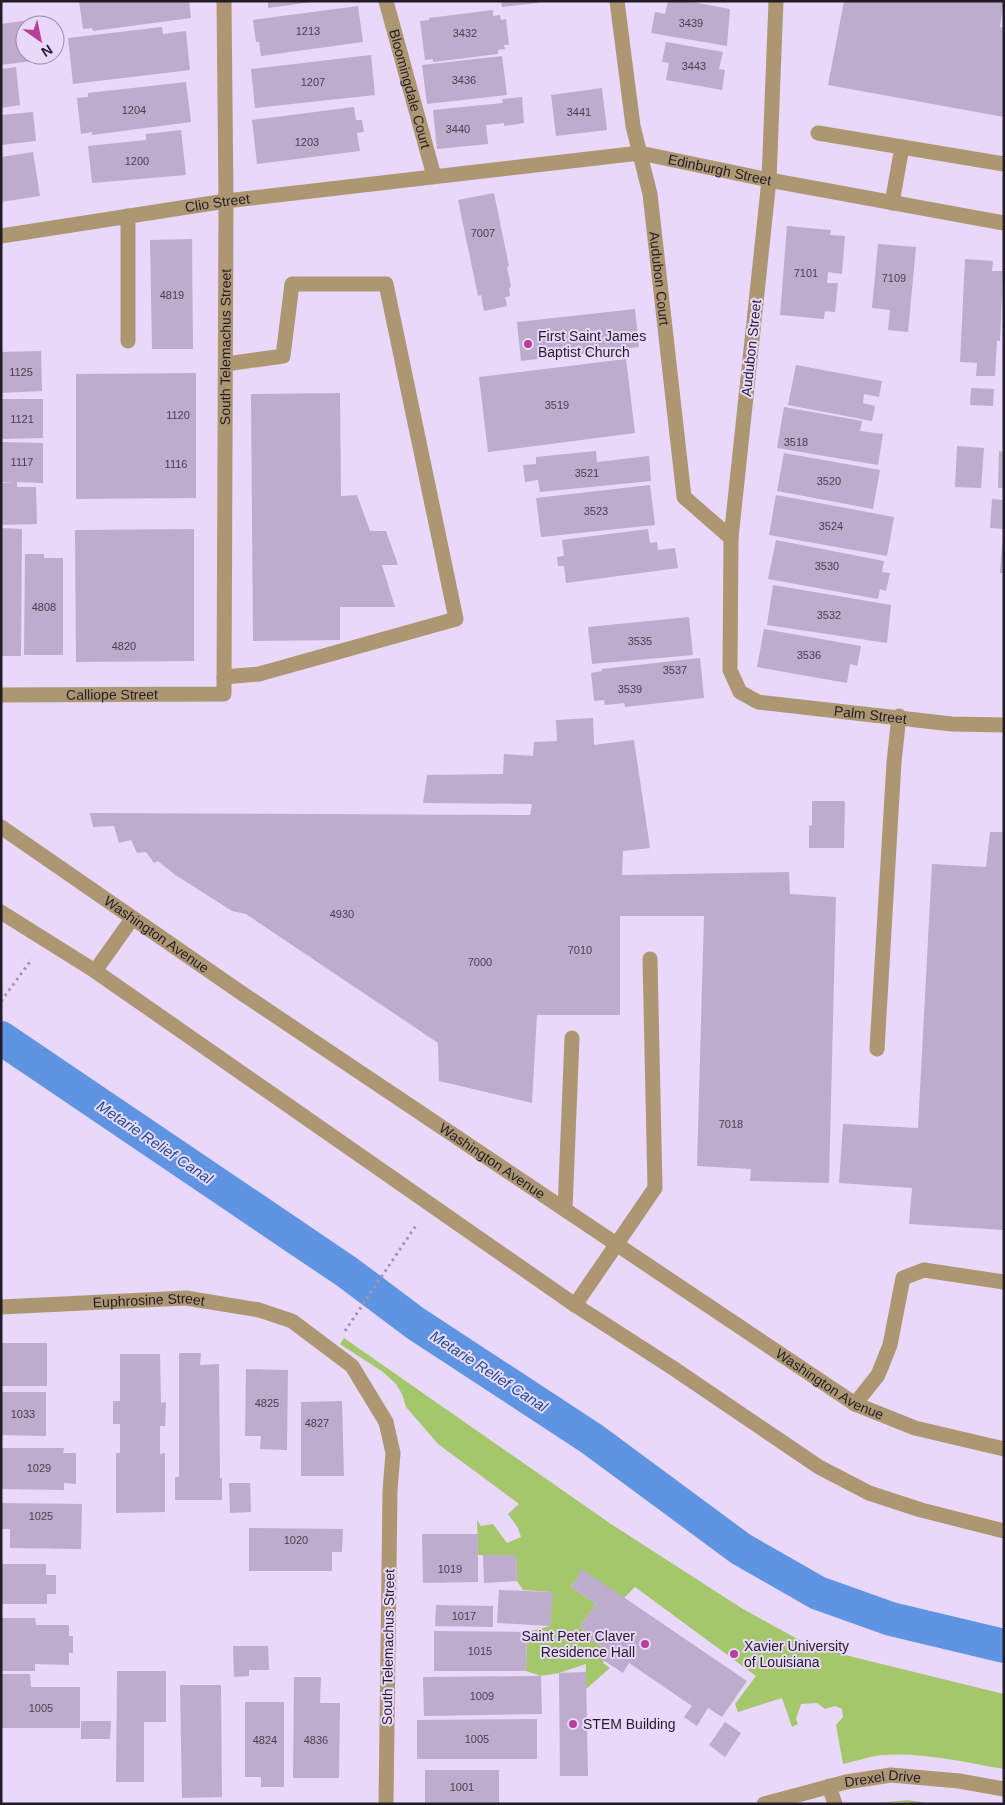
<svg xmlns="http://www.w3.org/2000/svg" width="1005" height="1805" font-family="Arial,sans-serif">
  <rect width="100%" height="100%" fill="#e9d8f9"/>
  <path fill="#a5c76c" d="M344,1338L611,1524L743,1609L803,1642L853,1657L1004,1694V1769C964,1762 922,1752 881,1755C869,1757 856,1761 843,1764L836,1725L843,1717L842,1709L835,1706L825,1709L817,1703L801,1704L796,1719L798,1724L792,1727L782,1698L738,1712L735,1704L756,1676L635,1587L624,1598L582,1570L571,1587L596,1604L580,1627L589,1633L587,1637L608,1651L603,1660L604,1661L603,1663L610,1668L585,1690L586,1664L559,1673L541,1676L526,1671L527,1632L550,1626L552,1592L523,1590L517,1581L516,1555H478L477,1520L481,1526L493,1524L507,1543L521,1537L518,1528L508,1514L519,1504L438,1444L406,1407L402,1394L396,1384L383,1372L340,1344Z
    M908,1800L934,1804L901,1802L868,1804Z"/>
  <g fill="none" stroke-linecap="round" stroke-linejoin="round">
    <path stroke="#5e94e1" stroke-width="34" d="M1,1038L347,1272L415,1323L592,1439L741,1549L818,1593L891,1619L1004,1646"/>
  </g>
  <path fill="#bdaccc" d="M79,1H189L191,18L93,31L92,28L83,29Z
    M268,1H312V2L268,8Z
    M501,1H538V3L502,7Z
    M668,1H687L730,9L727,46L651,33L655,12L665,14Z
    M844,1H1004L1000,27L1004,28V117L828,85Z
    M358,6L363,42L261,56L259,42H256L253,20Z
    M493,10V16L500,15L501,20L506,19L509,45H504L505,49L498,50V54L433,62V59L425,60L420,21L429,20V18Z
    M30,20L31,23L43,21V25H25V55H47V57L33,58V61L1,65V24Z
    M162,27L163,34L186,31L190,70L73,84L68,38Z
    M666,42L723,52L719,69L725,70L722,90L666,80L669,63L662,62Z
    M371,55L375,95L255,108L251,69Z
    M502,56L507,95L427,104L422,65Z
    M16,67L20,105L1,108V69Z
    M186,82L191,122L92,135V132L81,134L77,98L88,97V93Z
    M602,88L607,130L556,136L551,95Z
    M522,97L524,123L504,126V123L486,125L488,144L437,149L433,110L503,103L502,99Z
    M354,107L356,120H362L364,132L357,133L360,151L257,164L252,120Z
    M33,112L36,141L1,145V115Z
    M181,130L186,175L92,183L88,146L146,140V134Z
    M33,152L40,196L1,202V157Z
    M494,193L509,266L507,267L511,287L509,288L510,296L505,297L507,306L484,311L481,295L478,296L458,200Z
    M787,226L831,230L830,235L845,236L842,274L828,272L827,283H838L835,312L825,311L824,319L780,315Z
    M192,239L193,349H152L150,240Z
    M878,244L916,247L908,332L888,330L890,310L872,308Z
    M965,259L993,261L992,271H1003L1000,341H997L995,376H976L977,363L960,362Z
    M635,309L639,347L521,361L517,322Z
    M41,351L42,391L1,393V352Z
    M626,359L635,433L488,452L479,377Z
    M796,365L882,381L879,397L864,394L863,403L875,406L872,421L788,405Z
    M196,373V498L76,499V374Z
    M971,388L994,389L993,406L970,405Z
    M340,393L341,496L357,495L370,531H386L398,565H382L395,607H340V640L253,641L251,394Z
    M1,399H43V438L1,439Z
    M784,407L862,421L860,431L883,434L878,465L777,448Z
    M1,442L43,443V483L17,482V487H36L37,524L1,525V483H13L1,482Z
    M957,446L984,448L981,488L955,487Z
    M596,451L597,462L649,456L651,481L540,492L538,480L525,482L523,465L536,464V457Z
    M999,451L1004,452V488H998Z
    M784,453L880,470L873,509L777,491Z
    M650,485L655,525L541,537L536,498Z
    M776,495L894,517L887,556L769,535Z
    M992,499L1004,500V529L990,528Z
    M1,528L22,529L21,656H1Z
    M194,529V661L76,662L75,530Z
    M648,529L650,543L657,542L658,550L675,548L678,568L566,583L564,566H558L557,557L564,556L562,540Z
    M776,540L884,561L882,572L890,573L886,591L880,589L878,599L768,579Z
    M1002,544H1004V573H1000Z
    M25,554H44V558H63V655H24Z
    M773,585L891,605L887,643L767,625Z
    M689,617L693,655L592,664L588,627Z
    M764,629L861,646L857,666L850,664L847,683L757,667Z
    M700,658L704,698L625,707L624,703L605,705L604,700L594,701L591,673L602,671V669Z
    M593,718L594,745L634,740L650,848L623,851L622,875L789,872L790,894L836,897L829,1183L750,1181L751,1169L697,1166L704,916H620V1015H537L532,1103L439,1081L438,1043L246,914L232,911L174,874L158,861L154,863L146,852L137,853L131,840L119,843L114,826L93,827L90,813L530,815L532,804L423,803L427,775L503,774L504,754L533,756L534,742L557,741L556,720Z
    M812,801H845L844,848H809V826L812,825Z
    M990,832H1004V1230L909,1224L912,1188L839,1183L843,1124L918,1128L932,864L986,867Z
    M1,1343H47V1386H1Z
    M179,1353H201L200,1365L219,1364L220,1478H222V1500H175V1477H179Z
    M120,1354H160L161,1403L166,1402L165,1426H160V1454L165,1453V1512L116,1513V1453H120V1424H113V1401H120Z
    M246,1369L288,1370L287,1450L260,1449L261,1436H245Z
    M1,1392H46V1436L1,1435Z
    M342,1401L344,1476H301V1402Z
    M1,1448H64L63,1453H76V1484L64,1483V1490L1,1489Z
    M229,1483H250L251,1512L230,1513Z
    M1,1503L82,1504L81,1549L10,1548V1529H1Z
    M249,1528L343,1529L342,1552H332V1571H249Z
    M422,1534H478V1582L423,1583Z
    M483,1555H516L517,1581L484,1583Z
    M1,1564H46V1575H56V1594H47V1604H1Z
    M582,1569L747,1681L722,1717L708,1708L697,1726L684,1717L692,1706L629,1663L623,1673L603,1660L608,1651L587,1637L589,1633L580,1627L596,1604L571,1587Z
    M499,1590L553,1592L550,1626L497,1623Z
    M436,1605L493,1606V1627L435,1626Z
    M1,1618H35L36,1625H69V1636H73V1653H69V1665L35,1664V1671H1Z
    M434,1631L527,1632L526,1671H434Z
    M233,1646H268L269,1670H249V1676L234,1677Z
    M117,1671H166V1722H144V1782H116Z
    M586,1672L588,1776H560L559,1673Z
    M1,1674H30L31,1687H80V1728H1Z
    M541,1676L542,1714L424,1716L423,1677Z
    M294,1677H321L320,1703H340L339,1778H293Z
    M180,1685H221L222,1797L182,1798Z
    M245,1702H284V1787H261V1777H245Z
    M537,1719V1759H417V1720Z
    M81,1721H111L110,1739H81Z
    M725,1722L741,1733L725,1757L709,1745Z
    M425,1770H499V1804H425Z"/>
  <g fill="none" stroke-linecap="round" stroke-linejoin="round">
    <path stroke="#a295ae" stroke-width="3" stroke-dasharray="2.5 4" stroke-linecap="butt" d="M1,1001L32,959
      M345,1331L417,1224"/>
    <g stroke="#ad9772" stroke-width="15">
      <path id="s1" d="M386,1L434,176"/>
      <path id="s2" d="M617,1L633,126L650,194L684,497L731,538"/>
      <path id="s3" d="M776,1L769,180L731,538L730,670L740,692L758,702L952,724L1004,725"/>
      <path d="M818,133L1004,164"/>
      <path d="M892,203L902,147"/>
      <path d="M128,216V341"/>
      <path id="s4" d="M1,236L226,201L640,153L769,180L1004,223"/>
      <path d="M224,677L259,674L456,619L386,284H292L283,356L226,364"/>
      <path id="s5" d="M1,695L224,694L226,201L224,1"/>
      <path id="s6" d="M1,827L240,992L855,1404L915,1428L1004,1449"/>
      <path d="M1,912L95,971L575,1305L673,1368L819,1467L869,1493L921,1510L1004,1531"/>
      <path d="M95,971L132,919"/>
      <path d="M877,1049L894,762L899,716"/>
      <path d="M565,1209L572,1038"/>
      <path d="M575,1305L655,1188L650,959"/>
      <path id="s7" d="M1,1307L186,1298L259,1310L292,1321L352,1366L386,1422L393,1453L390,1491L386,1804"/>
      <path d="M855,1404L878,1375L890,1345L903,1278L924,1270L1004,1282"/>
      <path d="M829,1786L835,1804"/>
      <path id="s8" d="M764,1804L846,1782L891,1775L959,1781L1004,1789"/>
    </g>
  </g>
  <g fill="#b64096" stroke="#e9d8f9" stroke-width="2">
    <circle cx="528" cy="344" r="5"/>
    <circle cx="645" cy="1644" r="5"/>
    <circle cx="734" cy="1654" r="5"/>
    <circle cx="573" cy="1724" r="5"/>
  </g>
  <g text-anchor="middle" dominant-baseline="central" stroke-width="4" stroke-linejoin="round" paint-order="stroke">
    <g font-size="11" fill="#494050">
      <text x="691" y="23">3439</text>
      <text x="308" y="31">1213</text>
      <text x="465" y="33">3432</text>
      <text x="694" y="66">3443</text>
      <text x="464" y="80">3436</text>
      <text x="313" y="82">1207</text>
      <text x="134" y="110">1204</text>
      <text x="579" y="112">3441</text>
      <text x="458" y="129">3440</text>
      <text x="307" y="142">1203</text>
      <text x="137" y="161">1200</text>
      <text x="483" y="233">7007</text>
      <text x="806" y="273">7101</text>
      <text x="894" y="278">7109</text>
      <text x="172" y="295">4819</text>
      <text x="21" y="372">1125</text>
      <text x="557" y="405">3519</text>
      <text x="178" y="415">1120</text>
      <text x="22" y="419">1121</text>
      <text x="796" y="442">3518</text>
      <text x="22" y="462">1117</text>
      <text x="176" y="464">1116</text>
      <text x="587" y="473">3521</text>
      <text x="829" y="481">3520</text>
      <text x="596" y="511">3523</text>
      <text x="831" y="526">3524</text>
      <text x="827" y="566">3530</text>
      <text x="44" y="607">4808</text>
      <text x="829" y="615">3532</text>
      <text x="640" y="641">3535</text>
      <text x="124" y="646">4820</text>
      <text x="809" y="655">3536</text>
      <text x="675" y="670">3537</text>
      <text x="630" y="689">3539</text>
      <text x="342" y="914">4930</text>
      <text x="580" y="950">7010</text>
      <text x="480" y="962">7000</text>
      <text x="731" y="1124">7018</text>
      <text x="267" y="1403">4825</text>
      <text x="23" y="1414">1033</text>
      <text x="317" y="1423">4827</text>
      <text x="39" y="1468">1029</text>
      <text x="41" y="1516">1025</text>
      <text x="296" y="1540">1020</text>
      <text x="450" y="1569">1019</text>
      <text x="464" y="1616">1017</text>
      <text x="480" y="1651">1015</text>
      <text x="482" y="1696">1009</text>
      <text x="41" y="1708">1005</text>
      <text x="477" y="1739">1005</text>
      <text x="265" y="1740">4824</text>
      <text x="316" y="1740">4836</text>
      <text x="462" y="1787">1001</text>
    </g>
    <g font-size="14" fill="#221c27" stroke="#e9d8f9">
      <text stroke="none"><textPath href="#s1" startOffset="91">Bloomingdale Court</textPath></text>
      <text stroke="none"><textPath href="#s4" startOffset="726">Edinburgh Street</textPath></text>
      <text stroke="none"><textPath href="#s4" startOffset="219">Clio Street</textPath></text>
      <text stroke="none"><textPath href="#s2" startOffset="281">Audubon Court</textPath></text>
      <text stroke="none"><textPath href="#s5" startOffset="570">South Telemachus Street</textPath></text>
      <text transform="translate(751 348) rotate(-84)">Audubon Street</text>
      <text stroke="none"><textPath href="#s5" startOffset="111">Calliope Street</textPath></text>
      <text stroke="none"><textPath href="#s3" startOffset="829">Palm Street</textPath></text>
      <text stroke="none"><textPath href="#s6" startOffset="189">Washington Avenue</textPath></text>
      <text stroke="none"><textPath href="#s6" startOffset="594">Washington Avenue</textPath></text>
      <text stroke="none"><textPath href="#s7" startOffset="148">Euphrosine Street</textPath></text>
      <text stroke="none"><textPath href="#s6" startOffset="999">Washington Avenue</textPath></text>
      <text transform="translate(388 1647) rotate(-89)">South Telemachus Street</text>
      <text stroke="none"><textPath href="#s8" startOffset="122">Drexel Drive</textPath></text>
    </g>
    <g font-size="14" fill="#221c27" stroke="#e9d8f9" text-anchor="start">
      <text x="538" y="336">First Saint James<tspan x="538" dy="16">Baptist Church</tspan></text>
      <text x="635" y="1636" text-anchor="end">Saint Peter Claver<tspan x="635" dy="16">Residence Hall</tspan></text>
      <text x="744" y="1646">Xavier University<tspan x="744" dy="16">of Louisiana</tspan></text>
      <text x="583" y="1724">STEM Building</text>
    </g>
    <g font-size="15" font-style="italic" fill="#194d92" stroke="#e9d8f9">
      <text transform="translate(155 1142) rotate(34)">Metarie Relief Canal</text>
      <text transform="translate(489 1371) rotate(33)">Metarie Relief Canal</text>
    </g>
  </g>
  <rect width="1005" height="1805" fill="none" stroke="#221c27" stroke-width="5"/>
  <g transform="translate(40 40) rotate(147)"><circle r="24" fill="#e9d8f9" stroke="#998da5"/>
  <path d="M0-4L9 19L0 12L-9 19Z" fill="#b64096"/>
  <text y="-8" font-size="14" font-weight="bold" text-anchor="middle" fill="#221c27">N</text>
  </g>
</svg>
